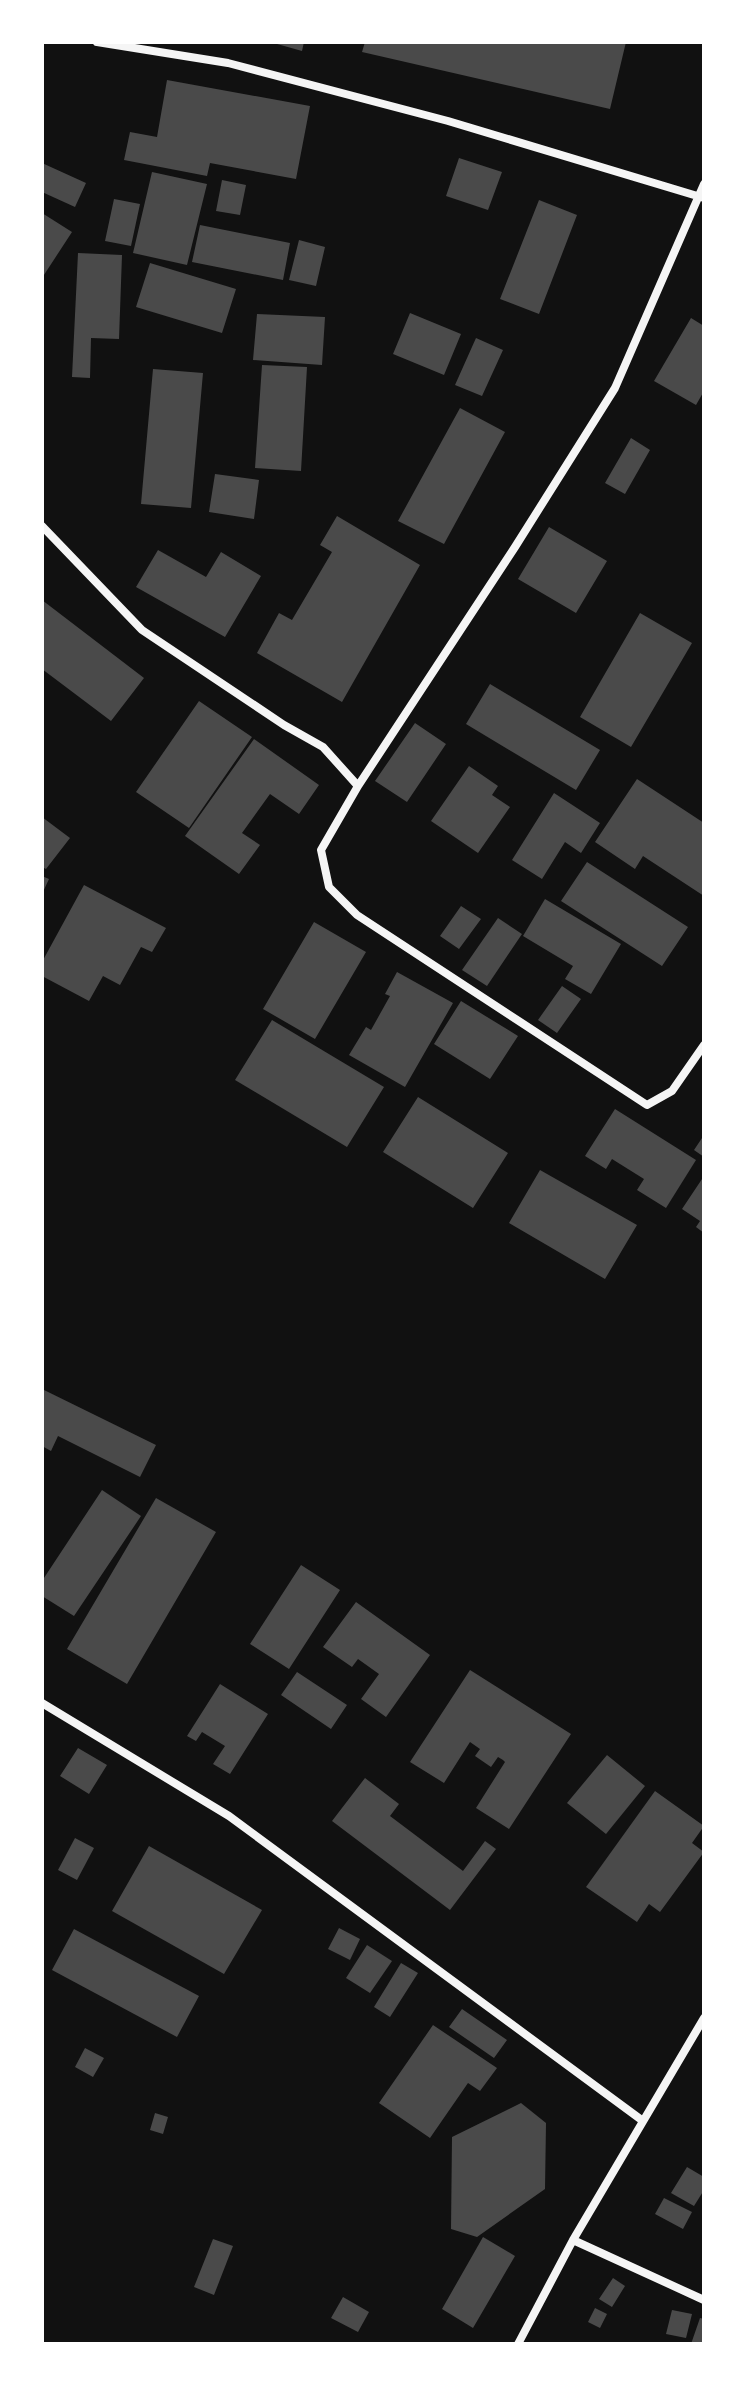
<svg xmlns="http://www.w3.org/2000/svg" width="746" height="2386" font-family="Bitter,serif">
  <rect width="100%" height="100%" fill="#111"/>
  <path fill="#4a4a4a" d="M270,42H304L302,51Z
    M365,42H626L610,109L362,52Z
    M167,80L310,106L296,179L210,163L207,176L124,160L130,132L157,137Z
    M459,158L502,172L488,210L446,196Z
    M42,163L86,183L75,207L42,192Z
    M152,172L207,184L187,265L133,253Z
    M222,180L246,185L240,215L216,211Z
    M114,199L140,204L131,246L105,241Z
    M539,200L577,215L539,314L500,299Z
    M42,213L72,232L42,278Z
    M200,225L290,243L283,280L192,262Z
    M299,240L325,247L316,286L289,280Z
    M78,253L122,255L119,339L91,338L90,378L72,377Z
    M150,263L236,289L222,333L136,307Z
    M410,313L461,334L444,375L393,354Z
    M257,314L325,317L322,365L253,360Z
    M691,318L704,326V391L696,405L654,381Z
    M476,338L503,350L482,396L455,385Z
    M262,365L307,367L301,471L255,468Z
    M153,369L203,373L191,508L141,504Z
    M460,408L505,432L444,544L398,521Z
    M631,438L650,450L625,494L605,483Z
    M215,474L259,480L254,519L209,512Z
    M337,516L420,565L342,702L257,653L279,613L292,620L332,552L320,545Z
    M549,527L607,561L576,613L518,579Z
    M158,550L206,577L221,552L261,576L225,637L136,587Z
    M42,600L144,678L111,721L42,669Z
    M640,613L692,643L631,747L580,717Z
    M490,684L600,750L576,790L466,724Z
    M199,701L252,737L189,828L136,792Z
    M415,723L446,744L407,802L375,781Z
    M254,739L319,785L299,814L270,794L242,833L260,845L239,874L185,836Z
    M469,766L498,786L492,795L510,807L478,853L431,821Z
    M637,779L704,823V896L643,856L635,869L595,842Z
    M554,793L600,823L581,853L565,842L542,879L512,860Z
    M42,817L70,838L46,869L42,867Z
    M587,862L688,927L662,966L561,901Z
    M42,876L49,879L42,894Z
    M84,885L166,928L152,952L141,947L120,985L103,976L89,1001L42,976V962Z
    M545,899L621,944L591,994L565,979L573,966L523,936Z
    M461,906L481,919L459,949L440,936Z
    M498,918L522,934L487,986L462,970Z
    M314,922L366,952L315,1039L263,1009Z
    M397,972L453,1003L405,1087L349,1055L366,1027L371,1030L390,996L385,994Z
    M562,986L581,999L557,1033L538,1020Z
    M461,1001L518,1036L490,1079L434,1044Z
    M272,1020L384,1087L347,1147L235,1080Z
    M418,1097L508,1153L473,1208L383,1152Z
    M615,1109L696,1160L666,1208L637,1190L644,1179L612,1159L606,1169L585,1156Z
    M704,1135V1157L694,1150Z
    M540,1170L637,1225L605,1279L509,1223Z
    M704,1176V1233L696,1227L700,1221L682,1209Z
    M42,1389L156,1445L140,1477L58,1436L51,1451L42,1446Z
    M102,1490L141,1516L74,1616L42,1596V1581Z
    M156,1498L216,1532L127,1684L67,1649Z
    M301,1565L340,1590L289,1669L250,1644Z
    M356,1602L430,1655L386,1717L361,1699L379,1674L358,1659L352,1667L323,1647Z
    M470,1670L571,1734L509,1829L476,1808L505,1762L503,1760L498,1757L491,1767L475,1756L480,1749L470,1742L444,1783L410,1762Z
    M297,1672L347,1705L331,1729L281,1695Z
    M220,1684L268,1714L230,1774L213,1764L225,1746L202,1732L196,1741L187,1736Z
    M78,1748L107,1765L89,1794L60,1776Z
    M607,1755L645,1786L606,1834L567,1803Z
    M365,1778L399,1804L390,1816L463,1871L485,1841L496,1849L450,1910L332,1821Z
    M655,1791L704,1826L692,1843L704,1852L660,1912L649,1904L637,1922L586,1887Z
    M75,1838L94,1848L77,1880L58,1870Z
    M149,1846L262,1910L224,1974L112,1911Z
    M339,1928L360,1939L350,1960L328,1949Z
    M74,1929L199,1996L177,2037L52,1970Z
    M367,1945L392,1961L370,1993L346,1978Z
    M401,1963L418,1973L390,2017L374,2007Z
    M462,2009L507,2040L494,2058L449,2027Z
    M433,2025L497,2068L480,2091L468,2083L430,2138L379,2103Z
    M85,2048L104,2058L93,2077L75,2067Z
    M521,2103L546,2123L545,2189L477,2237L451,2229L452,2137Z
    M155,2113L168,2117L163,2134L150,2130Z
    M687,2167L704,2177V2190L694,2206L671,2193Z
    M664,2198L692,2212L683,2229L655,2214Z
    M483,2237L515,2256L473,2328L442,2309Z
    M213,2239L233,2246L214,2295L194,2287Z
    M613,2278L625,2286L612,2307L599,2299Z
    M343,2297L369,2312L358,2332L331,2318Z
    M595,2308L607,2314L600,2328L588,2322Z
    M672,2310L692,2314L686,2338L666,2334Z
    M700,2318L704,2319V2344H691Z"/>
  <g fill="none" stroke-linecap="round" stroke-linejoin="round">
    <path stroke="#f5f5f5" stroke-width="8" d="M97,42L228,63L448,121L704,198
      M704,184L615,388L515,547L358,786L321,850L329,887L357,915L647,1105L672,1091L704,1045
      M42,526L142,630L284,725L323,747L358,786
      M42,1703L229,1816L643,2121
      M573,2240L704,2300
      M518,2344L573,2240L704,2018"/>
  </g>
  <rect width="746" height="2386" fill="none" stroke="#ffffff" stroke-width="88"/>
</svg>
